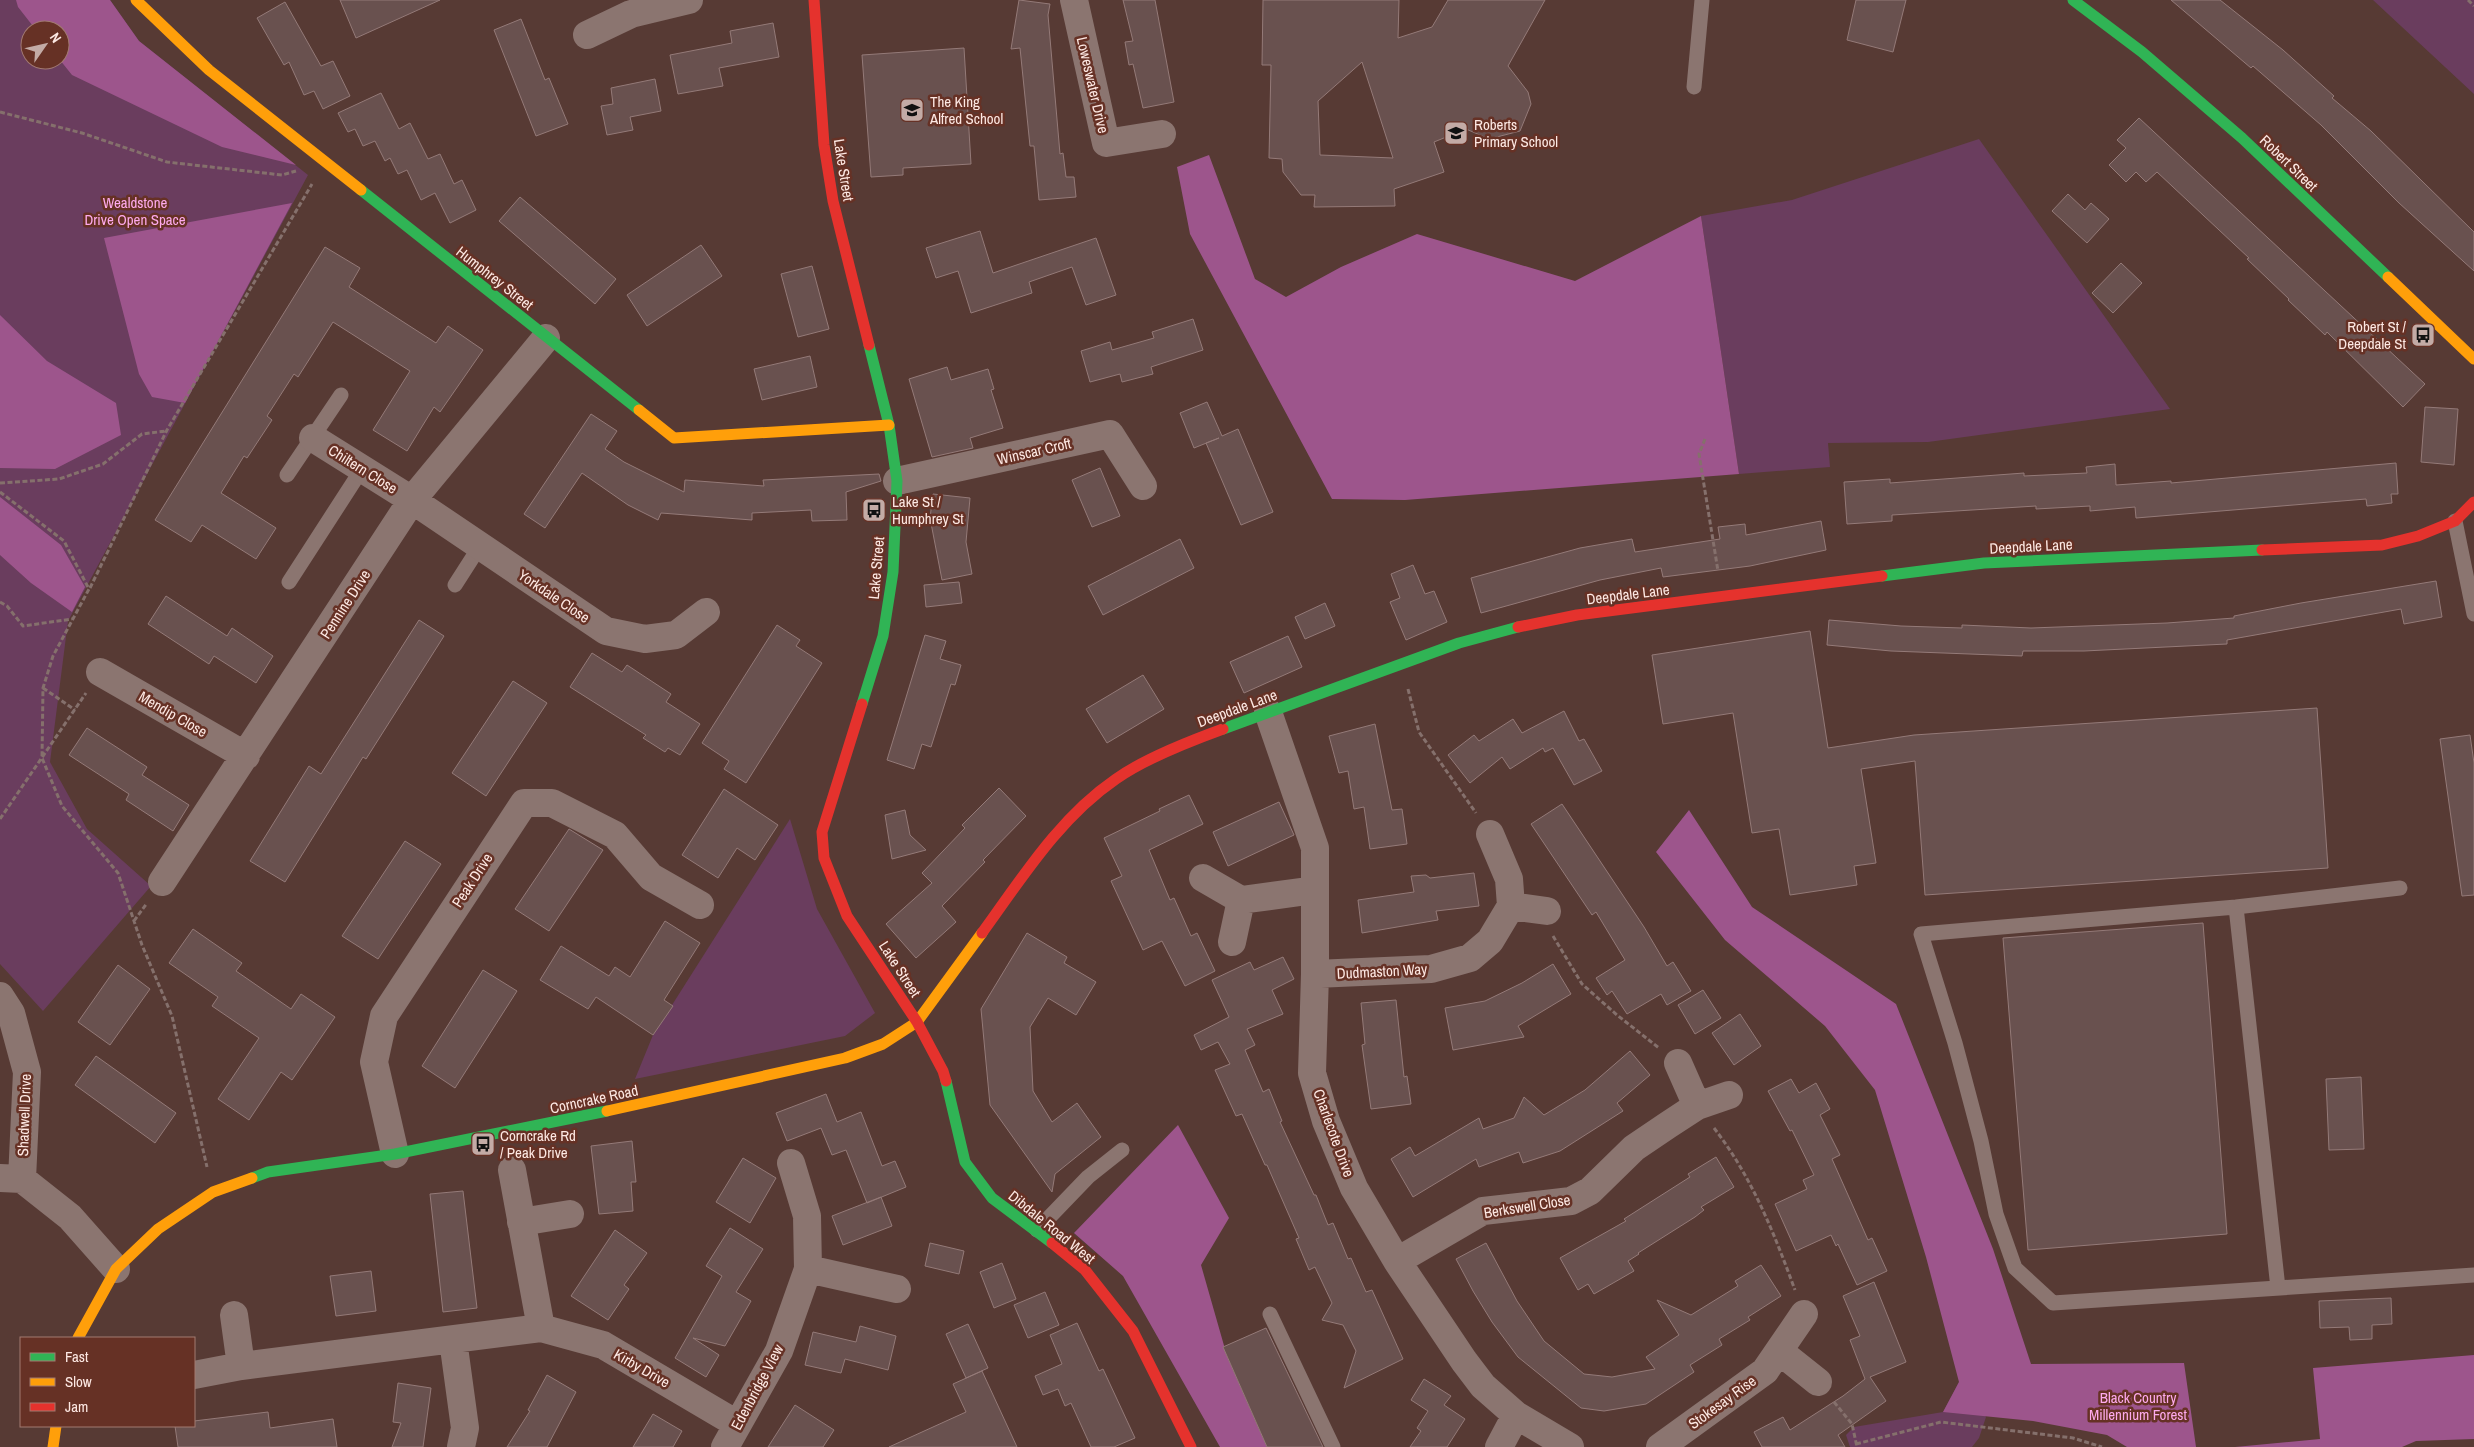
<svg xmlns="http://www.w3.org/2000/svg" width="2474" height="1447" font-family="'Archivo Narrow',sans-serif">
  <rect width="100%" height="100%" fill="#573a34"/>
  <path fill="#6a3d5e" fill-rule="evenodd" d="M0,0H110L139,41L308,175L68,621L50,762L87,829L151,886L43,1011L0,964ZM30,30H60V60H30Z
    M2373,0H2474V94Z
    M1979,139L2170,409L1928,442L1828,443L1830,467L1739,474L1701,216L1792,200Z
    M790,819L817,909L875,1013L845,1036L635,1079L653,1035Z
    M1959,1382L1986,1417L1979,1438L1972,1447H1850L1846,1435L1854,1427L1943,1412Z"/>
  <path fill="#9d558c" d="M16,0H110L139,41L296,165L222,147L72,75L60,60V30H36L18,7Z
    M1209,155L1255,279L1286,297L1341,267L1417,234L1575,281L1701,216L1739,474L1405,500L1332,499L1190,234L1177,167Z
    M292,203L185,403L152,397L139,374L104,238Z
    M0,315L47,361L116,403L121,435L55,469L0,468Z
    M0,497L61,545L85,587L72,612L31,583L0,555Z
    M1689,810L1752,907L1896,1004L1993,1249L2031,1364L2184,1363L2196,1447H2127L2107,1435L2033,1421L1943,1412L1959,1382L1926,1257L1875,1090L1825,1026L1725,940L1656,852Z
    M1178,1125L1229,1218L1201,1265L1227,1356L1267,1447H1220L1123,1276L1074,1233Z
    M2474,1355V1439L2416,1441L2402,1447H2235L2320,1439L2313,1368Z"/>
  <path fill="#69514f" stroke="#947a78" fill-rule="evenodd" d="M340,0H440L356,38Z
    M1019,0L1050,4L1048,15L1060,154L1063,153L1066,177H1074L1076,197L1039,200L1034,146H1030L1020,48L1011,49Z
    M1123,0H1155L1174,102L1143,108L1133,64L1129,65L1125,42L1133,41Z
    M1263,0H1399L1398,38L1432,27L1448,0H1545L1508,66L1528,92L1531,104L1520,131L1489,139L1466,129L1434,142L1444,172L1394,189L1395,206L1314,207L1315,195H1301L1283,172L1282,159L1269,158L1271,65H1262ZM1362,62L1393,158L1320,155L1318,101Z
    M1856,0H1906L1893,52L1847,40Z
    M2171,0H2220L2283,50L2334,96L2332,98L2371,131L2474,232V271L2399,203L2321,125L2253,66L2251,68Z
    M285,2L321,66L333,61L350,96L323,109L314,91L304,95L289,62L284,65L257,18Z
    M521,19L545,80L549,78L568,124L536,136L494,30Z
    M773,23L779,57L719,68L723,86L678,94L670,55L732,43L730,31Z
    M964,48L971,164L903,168V175L871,177L862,55Z
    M655,79L661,111L630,117L633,130L607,135L601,106L613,104L611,88Z
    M381,93L399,129L410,123L428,159L440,154L454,184L462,180L476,210L450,223L435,193L421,200L407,170L398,174L390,158L385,161L375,141L363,146L355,129L348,132L338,113Z
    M2139,118L2425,384L2403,407L2327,332L2325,335L2288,300L2289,299L2247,259L2249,258L2157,172L2146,182L2136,172L2126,182L2109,165L2126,148L2117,140Z
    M2068,194L2085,210L2091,203L2109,219L2087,243L2052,211Z
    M520,197L616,279L595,304L499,221Z
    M980,231L993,273L1096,238L1116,295L1086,305L1072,267L1029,282L1032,293L971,313L958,271L936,278L926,248Z
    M701,245L722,276L647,326L627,295Z
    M325,247L360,268L349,287L436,343L448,326L483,350L440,412L434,407L407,451L373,430L410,371L333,322L298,377L294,374L267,416L272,420L247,458L244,456L221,493L276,528L256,559L202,525L191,542L155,520Z
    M2121,263L2142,283L2113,313L2092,293Z
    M812,266L829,329L798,337L781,274Z
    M1193,319L1203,350L1151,367L1153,374L1122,382L1120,374L1090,382L1081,351L1110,342L1112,350L1154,338L1152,332Z
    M810,356L817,387L762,400L754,369Z
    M947,367L951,380L988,369L994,389L991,390L1003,428L970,438L973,448L932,457L909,379Z
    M1207,402L1222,436L1238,429L1273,512L1241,525L1206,443L1219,438L1194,448L1180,413Z
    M2425,407L2458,409L2454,465L2421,462Z
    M591,414L617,431L605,449L624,462L684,492L685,480L764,486L763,480L879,474L881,481L846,492L847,520L812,521L811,510L752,513V520L661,513L658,520L628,505L582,473L545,528L524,514Z
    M2396,463L2398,494H2391L2392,503L2367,506L2366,499L2136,518L2135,507L2090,511V506L2036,509V506L1892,515V521L1847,524L1844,482L1890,479V483L2024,473V476L2087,473L2086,467L2115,464L2116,485L2171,481V483Z
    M1100,468L1120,516L1092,527L1072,480Z
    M933,494L970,498L966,542L972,574L942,580L930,518Z
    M1821,521L1826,550L1750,566L1663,577L1661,568L1600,580L1481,613L1471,578L1580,548L1632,539L1635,552L1720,539L1718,527L1745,524L1746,535Z
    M1180,539L1194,568L1103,615L1088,586Z
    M1413,565L1425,594L1434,591L1447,622L1406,640L1390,602L1400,598L1391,574Z
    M2436,581L2442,617L2404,624L2401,609L2227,640V644L2084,651H2023L2022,656L1891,651L1827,645L1829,620L1901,626L1962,628V625L2031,628L2167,623L2234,618V616L2301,603Z
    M959,582L962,603L926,607L924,585Z
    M166,596L227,636L232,628L273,656L256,683L214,656L209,664L148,624Z
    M1325,603L1335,626L1305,639L1295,617Z
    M419,620L444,636L366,759L363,757L285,882L250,861L309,766L321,774Z
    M777,625L800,640L796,646L822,663L746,783L724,769L729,761L702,743Z
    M1810,631L1828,748L1914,735L2317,708L2328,868L1925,895L1915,761L1861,769L1876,863L1854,866L1857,885L1790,895L1779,829L1752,833L1733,713L1663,724L1652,655Z
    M925,635L946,641L940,659L961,665L955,685L951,684L931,747L922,744L914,769L887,760Z
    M1288,636L1302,667L1244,693L1230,662Z
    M592,653L622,672L627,665L671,694L666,702L700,724L680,755L668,748L665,752L643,738L646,735L570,687Z
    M1143,675L1164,709L1107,743L1086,709Z
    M513,681L547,703L486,796L452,773Z
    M1564,711L1579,741L1584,739L1602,771L1574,785L1553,748L1545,752L1543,748L1510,769L1502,757L1470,783L1448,755L1474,735L1479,741L1513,719L1522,733Z
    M1375,724L1392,810L1402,809L1407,844L1370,849L1364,807L1354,809L1348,771L1339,773L1329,736Z
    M87,728L147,767L142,775L189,805L173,831L126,800L129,794L69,755Z
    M2470,735L2474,763V895L2462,896L2440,739Z
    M999,788L1026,816L983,860L985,862L942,906L956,922L916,958L886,924L932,883L922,873L965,828L962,825Z
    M724,789L778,825L755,860L737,848L718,878L682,855Z
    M1189,795L1203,824L1149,850L1170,900L1174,898L1191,936L1197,933L1215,971L1185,986L1162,941L1143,950L1111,881L1122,876L1104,838L1160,811L1159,809Z
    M1279,802L1294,835L1228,866L1213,832Z
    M1562,804L1644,927L1667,966L1673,962L1691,991L1667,1005L1661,994L1627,1014L1612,991L1607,995L1596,978L1625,960L1596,912L1592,915L1531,824Z
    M905,810L910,835L926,850L892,859L885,815Z
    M569,829L603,850L549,931L515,909Z
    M405,841L441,864L378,959L342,936Z
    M1474,873L1479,906L1436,911L1438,920L1362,933L1358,900L1414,892L1411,876L1426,875L1430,878Z
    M665,921L700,943L664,1000L673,1006L653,1035L596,997L588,1009L540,980L561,946L609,976L615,967L630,977Z
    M2203,923L2227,1234L2028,1250L2003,938Z
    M193,929L242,963L236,971L291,1009L301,994L335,1017L292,1080L281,1072L249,1120L218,1099L259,1038L212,1006L218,997L169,963Z
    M1027,933L1067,957L1064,963L1096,982L1076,1015L1048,998L1030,1027L1033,1091L1052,1122L1077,1103L1101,1137L1055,1174L1052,1192L990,1105L981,1009Z
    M1283,957L1294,979L1272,990L1283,1014L1247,1029L1255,1045L1245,1050L1263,1092L1269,1089L1282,1121L1280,1122L1314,1195H1316L1328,1225L1333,1223L1348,1259L1351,1258L1366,1292L1372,1290L1403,1359L1344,1388L1356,1351L1343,1325L1322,1320L1332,1303L1315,1267L1309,1270L1296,1239L1299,1238L1267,1165H1265L1242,1114L1236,1116L1215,1070L1230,1064L1218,1042L1201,1050L1194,1035L1229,1017L1212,980L1250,962L1254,970Z
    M1553,964L1571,994L1518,1026L1524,1037L1453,1050L1445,1008L1485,1001L1522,983Z
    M118,965L150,989L110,1045L78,1022Z
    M483,970L517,991L455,1088L422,1066Z
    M1703,990L1721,1018L1695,1034L1678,1005Z
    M1396,1000L1404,1077L1407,1076L1411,1104L1371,1109L1362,1045L1365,1044L1361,1003Z
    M1740,1014L1761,1046L1734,1065L1712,1033Z
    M1630,1051L1650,1075L1617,1103L1623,1111L1560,1151L1523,1163L1519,1152L1479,1167L1476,1159L1413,1197L1391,1159L1410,1147L1415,1156L1479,1118L1483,1129L1514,1118L1524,1097L1544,1115L1585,1090Z
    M96,1056L176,1113L155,1143L75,1085Z
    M2361,1077L2364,1149L2329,1150L2326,1079Z
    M1791,1079L1799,1093L1816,1083L1830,1109L1820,1115L1840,1155L1832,1159L1868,1240L1872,1238L1887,1271L1857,1285L1838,1244L1836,1246L1831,1235L1796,1251L1775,1204L1807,1189L1803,1180L1814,1175L1792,1130L1790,1131L1768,1091Z
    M826,1094L837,1122L861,1112L882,1166L895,1161L906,1187L867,1203L846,1150L832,1155L821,1128L787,1141L776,1113Z
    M632,1141L636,1182H631L633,1211L599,1214L591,1146Z
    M1716,1157L1734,1187L1701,1207L1704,1210L1695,1217L1638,1253L1639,1254L1628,1261L1634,1271L1594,1294L1588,1284L1578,1290L1560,1258L1626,1221L1624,1219L1690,1177L1688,1174Z
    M743,1158L776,1178L750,1223L716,1202Z
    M463,1191L477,1308L443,1312L430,1194Z
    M881,1197L892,1226L843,1245L832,1216Z
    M730,1228L763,1249L736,1292L751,1301L725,1346L693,1338L719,1355L706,1377L675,1358L722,1276L706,1266Z
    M615,1230L647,1253L624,1285L629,1289L608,1320L571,1296Z
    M930,1243L964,1251L959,1274L925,1266Z
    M1486,1243L1517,1301L1544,1341L1584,1374L1612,1377L1655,1369L1646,1357L1679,1335L1657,1300L1691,1315L1738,1286L1735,1281L1761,1265L1781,1296L1748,1317L1750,1320L1719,1339L1722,1345L1690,1365L1694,1372L1646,1404L1604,1411L1581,1408L1518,1357L1492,1322L1473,1291L1456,1259Z
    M1002,1263L1016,1299L994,1308L980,1272Z
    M371,1271L376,1311L336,1316L330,1276Z
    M1874,1282L1906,1362L1870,1377L1886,1401L1838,1435L1845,1447H1762L1754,1432L1783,1417L1790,1430L1843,1396L1865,1379L1850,1340L1860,1336L1843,1296Z
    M1045,1292L1059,1325L1028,1338L1014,1305Z
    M2391,1298L2392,1324L2372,1325V1339L2350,1340L2349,1327L2320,1328L2319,1301Z
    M1077,1323L1099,1371L1103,1369L1135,1438L1114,1447H1091L1071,1403L1065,1406L1058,1389L1043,1395L1035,1376L1062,1364L1050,1335Z
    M968,1324L988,1368L966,1378L946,1334Z
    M860,1326L896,1336L888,1370L845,1359L841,1373L805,1365L813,1332L856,1342Z
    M1266,1328L1322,1445L1323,1447H1267L1223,1347Z
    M982,1371L1017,1447H889L966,1412L953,1384Z
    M547,1375L576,1392L547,1447H507L530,1411L528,1410Z
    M1424,1379L1451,1396L1444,1405L1465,1419L1447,1447H1410L1421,1431L1417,1428L1428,1411L1411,1400Z
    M398,1383L431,1388L423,1447H392L401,1423L393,1422Z
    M795,1405L834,1430L823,1447H768Z
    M268,1412L270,1428L333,1419L337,1447H178L175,1426H194V1421Z
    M653,1414L682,1431L673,1447H633Z"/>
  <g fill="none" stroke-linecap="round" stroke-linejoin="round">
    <path stroke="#85706c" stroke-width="3" stroke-dasharray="5 2.5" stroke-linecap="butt" d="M2468,0L2474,6
      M0,112L82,133L167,162L282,175L296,171
      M1705,439L1699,454L1718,571
      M0,483L59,479L103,464L142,434L166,431
      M0,492L64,541L89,589L53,656L43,688L42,758L62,806L118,873L142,945L172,1016L207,1167
      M90,588L167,430L312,184
      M0,602L7,606L23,626L72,619
      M43,688L75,710
      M1408,689L1419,732L1476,813
      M0,819L86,693
      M134,921L147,903
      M1553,936L1582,984L1617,1015L1659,1048
      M1714,1128C1752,1177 1774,1233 1795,1290
      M1834,1402L1852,1424L1857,1447
      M1856,1444L1941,1422L2073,1438L2102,1447"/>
    <path stroke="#8b7570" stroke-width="15" d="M1694,87L1702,0
      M287,475L341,395
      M2455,521L2474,614
      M289,582L362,469
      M455,585L480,546
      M2400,888L2236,907L1921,934L1955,1043L1981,1141L1996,1214L2015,1268L2053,1303L2474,1275
      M2236,907L2278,1288
      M1037,1230L1088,1177L1122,1150
      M1270,1314L1333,1447"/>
    <path stroke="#8b7570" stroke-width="28" d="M1074,0L1106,143L1162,134
      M587,35L631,14L689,0
      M313,438L412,500L606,631L645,639L676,635L706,612
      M897,481L1110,434L1143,486
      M100,672L246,756
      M1268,712L1315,848V974L1312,1073L1326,1121L1354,1188L1397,1261L1464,1361L1483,1386L1516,1415L1570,1447
      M1203,878L1241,900L1232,942
      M162,882L412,500L546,338
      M1241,900L1315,890
      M1511,906L1547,911
      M1315,974L1431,969L1470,958L1490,941L1511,906L1509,879L1490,834
      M0,996L11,1013L27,1072L22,1179
      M1678,1063L1697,1106
      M395,1154L374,1062L384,1016L524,803H552L615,835L651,877L700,905
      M512,1170L541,1328
      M0,1178L22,1179L70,1217L116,1269
      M521,1222L570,1214
      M1397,1261L1483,1211L1571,1201L1590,1191L1634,1148L1668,1125L1697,1106L1729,1095
      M808,1269L897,1289
      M234,1315L241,1366
      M453,1340L465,1428L461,1447
      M1779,1351L1818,1382
      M194,1375L241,1366L541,1328L603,1345L737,1424
      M725,1447L779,1351L808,1269L807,1216L791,1163
      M1499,1447L1516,1415
      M1660,1447L1765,1371L1804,1314"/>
    <path stroke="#30b455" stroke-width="11" d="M2073,0L2142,52L2242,138L2388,277
      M361,190L639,410
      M1882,576L1984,563L2262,550
      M862,704L883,636L893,572L897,481L889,425L869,345
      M1223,729L1459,643L1518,627
      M946,1081L965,1162L992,1198L1052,1243
      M252,1178L268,1172L395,1154L607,1111"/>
    <path stroke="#ff9f0a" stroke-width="11" d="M136,0L209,70L361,190
      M2388,277L2474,359
      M639,410L674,438L889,425
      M607,1111L845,1058L883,1044L917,1022L982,933
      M78,1338L116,1269L158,1229L213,1192L252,1178
      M53,1447L56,1426"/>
    <path stroke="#e5322d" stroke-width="11" d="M814,0L824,145L833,201L869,345
      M2262,550L2382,545L2418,536L2455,521L2474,502
      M1518,627L1577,615L1882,576
      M862,704L822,832L824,858L847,916L917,1022L943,1071L946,1081
      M982,933C1022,878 1059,818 1116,779C1144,759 1190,741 1223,729
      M1052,1243L1085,1270L1133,1331L1191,1447"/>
  </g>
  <defs>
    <g id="school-square" transform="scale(1.25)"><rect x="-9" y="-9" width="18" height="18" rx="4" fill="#c3aba6" stroke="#663125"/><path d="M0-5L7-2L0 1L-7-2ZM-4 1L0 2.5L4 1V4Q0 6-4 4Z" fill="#111"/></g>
    <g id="bus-square" transform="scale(1.25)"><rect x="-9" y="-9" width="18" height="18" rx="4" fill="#c3aba6" stroke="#663125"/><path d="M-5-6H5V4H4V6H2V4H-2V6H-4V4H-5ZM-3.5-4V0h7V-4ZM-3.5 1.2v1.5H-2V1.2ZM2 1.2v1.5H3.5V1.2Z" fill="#111"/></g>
  </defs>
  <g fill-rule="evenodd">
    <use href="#school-square" x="912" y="110"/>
    <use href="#school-square" x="1456" y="133"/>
    <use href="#bus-square" x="2423" y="335"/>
    <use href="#bus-square" x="874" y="510"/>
    <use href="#bus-square" x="483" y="1144"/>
  </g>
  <g text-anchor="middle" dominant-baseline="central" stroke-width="5" stroke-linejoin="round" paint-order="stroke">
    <g font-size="15" fill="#fde8e3" stroke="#663125">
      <text transform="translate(1093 85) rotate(77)">Loweswater Drive</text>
      <text transform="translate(2289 163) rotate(44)">Robert Street</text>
      <text transform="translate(844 170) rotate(81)">Lake Street</text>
      <text transform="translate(495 278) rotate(38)">Humphrey Street</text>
      <text transform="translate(1034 451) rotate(-13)">Winscar Croft</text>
      <text transform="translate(363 469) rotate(32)">Chiltern Close</text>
      <text transform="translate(2031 546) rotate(-3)">Deepdale Lane</text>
      <text transform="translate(876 568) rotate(-85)">Lake Street</text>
      <text transform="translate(1628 594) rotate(-7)">Deepdale Lane</text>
      <text transform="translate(554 596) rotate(34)">Yorkdale Close</text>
      <text transform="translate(345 604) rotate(-57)">Pennine Drive</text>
      <text transform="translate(1237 708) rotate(-20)">Deepdale Lane</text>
      <text transform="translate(173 714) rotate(30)">Mendip Close</text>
      <text transform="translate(472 880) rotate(-57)">Peak Drive</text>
      <text transform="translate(900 969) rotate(57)">Lake Street</text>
      <text transform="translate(1382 971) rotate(-3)">Dudmaston Way</text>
      <text transform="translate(594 1099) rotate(-12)">Corncrake Road</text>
      <text transform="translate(24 1115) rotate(-88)">Shadwell Drive</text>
      <text transform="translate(1334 1133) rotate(70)">Charlecote Drive</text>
      <text transform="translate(1527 1206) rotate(-9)">Berkswell Close</text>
      <text transform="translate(1052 1227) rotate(39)">Dibdale Road West</text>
      <text transform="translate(642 1368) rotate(30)">Kirby Drive</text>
      <text transform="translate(757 1387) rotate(-62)">Edenbridge View</text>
      <text transform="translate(1722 1402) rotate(-36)">Stokesay Rise</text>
    </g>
    <g font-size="15" fill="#fde8e3" stroke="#663125" text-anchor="start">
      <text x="930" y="101">The King<tspan x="930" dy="17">Alfred School</tspan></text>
      <text x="1474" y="124">Roberts<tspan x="1474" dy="17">Primary School</tspan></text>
      <text x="2406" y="326" text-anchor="end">Robert St /<tspan x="2406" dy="17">Deepdale St</tspan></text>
      <text x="892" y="501">Lake St /<tspan x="892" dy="17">Humphrey St</tspan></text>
      <text x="500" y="1135">Corncrake Rd<tspan x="500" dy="17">/ Peak Drive</tspan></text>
    </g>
    <g font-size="15" fill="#feaaed" stroke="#663125">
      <text x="135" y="202">Wealdstone<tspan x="135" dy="17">Drive Open Space</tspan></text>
      <text x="2138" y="1397">Black Country<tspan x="2138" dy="17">Millennium Forest</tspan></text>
    </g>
  </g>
  <rect x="20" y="1337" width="175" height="90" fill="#663125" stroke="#a27a71"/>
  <rect x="30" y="1353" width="25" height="8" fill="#30b455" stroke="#a27a71"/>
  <text x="65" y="1362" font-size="15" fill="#fde8e3">Fast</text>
  <rect x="30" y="1378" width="25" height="8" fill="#ff9f0a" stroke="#a27a71"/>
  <text x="65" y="1387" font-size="15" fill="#fde8e3">Slow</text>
  <rect x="30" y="1403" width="25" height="8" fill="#e5322d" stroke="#a27a71"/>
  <text x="65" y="1412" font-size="15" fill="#fde8e3">Jam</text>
  <g transform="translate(45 45) rotate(56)"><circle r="24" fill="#663125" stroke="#a27a71"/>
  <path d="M0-4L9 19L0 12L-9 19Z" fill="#c3aba6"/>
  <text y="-8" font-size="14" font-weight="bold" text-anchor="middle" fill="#fde8e3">N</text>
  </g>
</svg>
